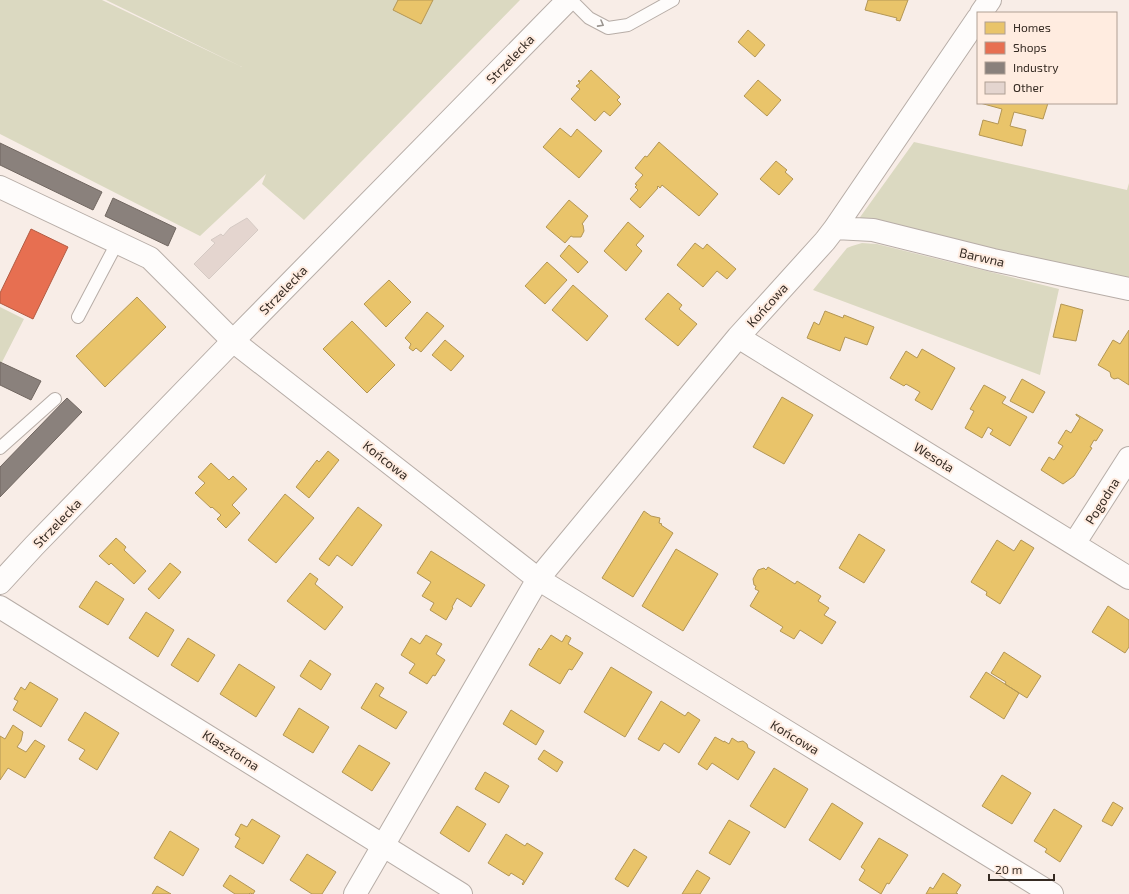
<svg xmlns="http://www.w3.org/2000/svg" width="1129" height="894" font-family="'Exo 2',sans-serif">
  <rect width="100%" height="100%" fill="#f8ede7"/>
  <path fill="#dbd9c1" d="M0,0H102L242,67L106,0H520L304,220L262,184L266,174L200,236L0,134Z
    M914,142L1127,190L1129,183V279L858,220Z
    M862,243L877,244L1059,289L1040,375L813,290L847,248L852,246Z
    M0,307L24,319L0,366Z"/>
  <path fill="#e9c46a" stroke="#b39655" d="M398,0H433L421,24L393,10Z
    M868,0H908L900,21L896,20L897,18L865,10Z
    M748,30L765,45L755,57L738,42Z
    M591,70L620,97L617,100L621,104L610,116L604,111L595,121L571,99L580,89L576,86L580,83L578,81L579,80L580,82Z
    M758,80L781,100L767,116L744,96Z
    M980,103H1048L1043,119L1014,112L1010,126L1026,130L1022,146L979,135L983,120L998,124L1002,109Z
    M560,128L571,137L577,129L602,151L579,178L543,147Z
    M659,142L718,194L699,216L662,185L660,188L658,186L657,187L658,188L640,208L630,199L638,190L635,187L637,185L635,184L643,175L635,168L645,156L647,157Z
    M776,161L787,170L785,172L793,179L779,195L760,179Z
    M569,200L588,216L582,224L583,225L584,231L581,237H573L571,236L565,243L546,227Z
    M628,222L644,236L636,245L642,251L626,271L604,251Z
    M695,243L703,249L707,244L736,269L727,279L717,271L703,287L677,265Z
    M569,245L588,262L578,273L560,256Z
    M547,262L567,280L545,304L525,286Z
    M389,280L411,302L386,327L364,304Z
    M573,285L608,316L587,341L552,310Z
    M668,293L682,305L679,309L697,324L678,346L645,319Z
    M137,297L166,327L105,387L76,356Z
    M1061,304L1083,310L1076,341L1053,337Z
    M825,311L843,318L844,315L874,327L867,345L845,337L840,351L807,338L814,322L819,325Z
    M427,312L444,326L421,352L416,348L413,351L409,348L411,344L405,338Z
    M352,321L395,365L367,393L323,349Z
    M1129,330V385L1118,378L1114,379L1111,377L1110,372L1098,365L1113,340L1120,344Z
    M445,340L464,356L451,371L432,355Z
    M922,349L955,368L932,410L915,400L920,392L906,384L904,386L890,378L906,351L917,358Z
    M1022,379L1045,392L1033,413L1010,401Z
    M984,385L1006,397L1002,403L1027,417L1010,446L990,434L993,430L988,427L982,438L965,428L974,411L970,409Z
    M782,397L813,415L784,464L753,447Z
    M1076,414L1103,430L1096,441L1094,440L1090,447L1092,448L1074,476L1063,484L1041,470L1049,457L1054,460L1063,446L1058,443L1066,430L1071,433L1080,418L1076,415Z
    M328,451L339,460L309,498L296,487L317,460L319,462Z
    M211,463L229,480L233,476L247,489L232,505L240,513L226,528L217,519L221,515L212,507L211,508L195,493L205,483L198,477Z
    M285,494L314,518L276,563L248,540Z
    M358,507L382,525L352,566L337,555L329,566L319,559Z
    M644,511L651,516L660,518L659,523L662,524L661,525L673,533L633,597L602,578Z
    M859,534L885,550L864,583L839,568Z
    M116,538L126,547L124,550L146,571L134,584L111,563L109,565L99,556Z
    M997,540L1014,551L1021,540L1034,548L1000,604L986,595L987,592L971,582Z
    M676,549L718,574L683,631L642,606Z
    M431,551L485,585L471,607L457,598L452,607L453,608L446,620L430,610L434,603L422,596L431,582L417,573Z
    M170,563L181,572L159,599L148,589Z
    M768,567L795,584L797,581L821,596L818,601L829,608L824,615L836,622L822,644L800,630L794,639L780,631L783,627L750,606L759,591L755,589L756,586L754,585L753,579L758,570L764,568L766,570Z
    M310,573L318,579L315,584L343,607L325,630L287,601Z
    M96,581L124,599L108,625L79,607Z
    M1108,606L1129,620V647L1125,653L1092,632Z
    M146,612L174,630L158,657L129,638Z
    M426,635L442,644L436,654L445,660L435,676L433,675L427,684L409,673L415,664L401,655L411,638L420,644Z
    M551,635L562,642L566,635L571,638L568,644L583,653L572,670L569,669L560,684L529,665L539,648L541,650Z
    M188,638L215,655L198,682L171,665Z
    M1004,652L1041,676L1027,698L1005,684L1006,682L991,673Z
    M310,660L331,674L321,690L300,676Z
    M239,664L275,687L256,717L220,694Z
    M611,667L652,692L625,737L584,712Z
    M986,672L1019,693L1004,719L970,697Z
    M30,682L58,699L41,727L13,710L18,701L14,699L21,687L25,690Z
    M376,683L384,688L379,696L407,712L396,729L361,708Z
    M661,701L685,716L688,712L700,720L679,753L664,743L659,751L638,739Z
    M299,708L329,727L313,753L283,735Z
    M511,710L544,731L536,745L503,724Z
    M85,712L119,733L97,770L79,759L85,750L68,740Z
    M13,725L23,732L21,741L17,747L26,752L35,740L45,746L25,778L8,768L0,780V736L5,739Z
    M715,737L724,742V741L729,744L732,738L738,742L743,741L747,744L748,748L755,752L738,780L712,763L707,770L698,764Z
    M359,745L390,763L372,791L342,772Z
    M544,750L563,762L557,772L538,759Z
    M774,768L808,789L785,828L750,806Z
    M485,772L509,786L499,803L475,789Z
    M1002,775L1031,793L1012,824L982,806Z
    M1113,802L1123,808L1112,826L1102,821Z
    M832,803L863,823L840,860L809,840Z
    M457,806L486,824L469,852L440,833Z
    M1054,809L1082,826L1060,862L1045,852L1047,849L1034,841Z
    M252,819L280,836L263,864L235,847L240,838L235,835L241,824L247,827Z
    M729,820L750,832L730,865L709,853Z
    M170,831L199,849L183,876L154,858Z
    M506,834L525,846L527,843L543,853L523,885L522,884L524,881L511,873L509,876L488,863Z
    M879,838L908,855L889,884L887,883L881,894L859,880L865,870L861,867Z
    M634,849L647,857L628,887L615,879Z
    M307,854L336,872L322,894H312L290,880Z
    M697,870L710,878L700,894H682Z
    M943,873L961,885L956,893L958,894H926L930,887L933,889Z
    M230,875L255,891L253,894L250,893L249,894H235L223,886Z
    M157,886L171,894H152Z"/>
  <path fill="#e76f51" stroke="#b25b43" d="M31,229L68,247L33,319L0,303V293Z"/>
  <path fill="#8a817c" stroke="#716761" d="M0,143L102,192L93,210L0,165Z
    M113,198L176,228L168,246L105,216Z
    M0,362L41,381L31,400L0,385Z
    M67,398L82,412L0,497V467Z"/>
  <path fill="#e4d5cf" stroke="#d5cac4" d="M247,218L258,230L209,279L194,264L215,243L211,240L221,234L223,236L230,228Z"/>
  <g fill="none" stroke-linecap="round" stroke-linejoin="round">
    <g stroke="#b7ada7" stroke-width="14">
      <path id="lane" d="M571,0L589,18L608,28L628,25L673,0
        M78,317L117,243
        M0,448L55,399"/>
    </g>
    <g stroke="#b7ada7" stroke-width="24">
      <path id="street" d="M981,13L990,0
        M0,187L150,258L233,341L538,579L1052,894
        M835,228L873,230L993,260L1129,289
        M738,337L1129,578
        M1074,544L1129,458
        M355,894L538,579L738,337L825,241L835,228L978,18"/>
    </g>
    <g stroke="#b7ada7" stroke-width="24">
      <path id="secondary" d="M0,583L34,546L233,341L568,0
        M0,607L461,894"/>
    </g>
    <use href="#lane" stroke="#fefcfb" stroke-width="12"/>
    <use href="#street" stroke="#fefcfb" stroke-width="22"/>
    <use href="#secondary" stroke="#fefcfb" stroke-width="22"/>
  </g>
  <defs><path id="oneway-chevron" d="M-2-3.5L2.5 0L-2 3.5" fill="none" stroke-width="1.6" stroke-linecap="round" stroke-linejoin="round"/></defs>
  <use stroke="#9a948f" href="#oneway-chevron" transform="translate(601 24) rotate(29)"/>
  <g text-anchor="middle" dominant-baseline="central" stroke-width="4" stroke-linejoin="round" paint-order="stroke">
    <g font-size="13" fill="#362b23" stroke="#ffece0">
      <text transform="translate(510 59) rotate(-46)">Strzelecka</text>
      <text transform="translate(982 257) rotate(13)">Barwna</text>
      <text transform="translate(283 290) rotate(-46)">Strzelecka</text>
      <text transform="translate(767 305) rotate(-48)">Końcowa</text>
      <text transform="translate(934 457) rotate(32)">Wesoła</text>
      <text transform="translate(386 460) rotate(38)">Końcowa</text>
      <text transform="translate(1102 501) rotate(-58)">Pogodna</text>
      <text transform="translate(57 523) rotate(-46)">Strzelecka</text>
      <text transform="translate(795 737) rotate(31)">Końcowa</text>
      <text transform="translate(231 750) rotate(32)">Klasztorna</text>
    </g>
  </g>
  <rect x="977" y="12" width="140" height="92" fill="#ffece0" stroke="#af9f94"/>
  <rect x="985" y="22" width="20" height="12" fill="#e9c46a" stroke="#af9f94"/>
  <text x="1013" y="32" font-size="12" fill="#362b23">Homes</text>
  <rect x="985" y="42" width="20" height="12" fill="#e76f51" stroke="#af9f94"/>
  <text x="1013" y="52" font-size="12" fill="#362b23">Shops</text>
  <rect x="985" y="62" width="20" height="12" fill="#8a817c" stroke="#af9f94"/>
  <text x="1013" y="72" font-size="12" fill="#362b23">Industry</text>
  <rect x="985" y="82" width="20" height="12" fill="#e4d5cf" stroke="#af9f94"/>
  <text x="1013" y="92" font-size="12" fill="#362b23">Other</text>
  <path d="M989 874v6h65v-6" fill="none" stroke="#362b23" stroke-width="2"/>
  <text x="995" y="874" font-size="12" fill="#362b23" stroke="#ffece0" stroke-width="3" paint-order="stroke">20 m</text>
</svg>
